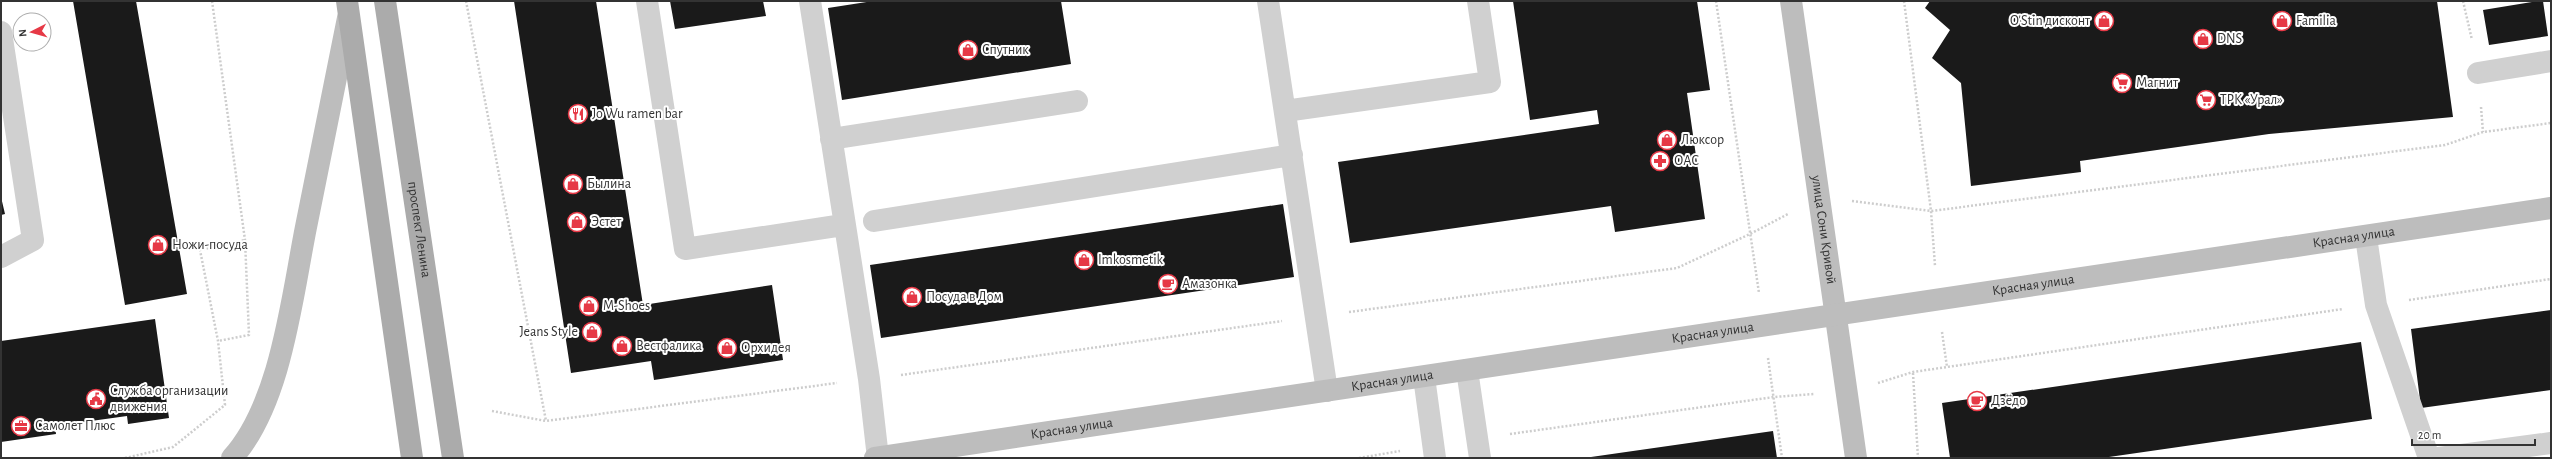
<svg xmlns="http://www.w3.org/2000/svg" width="2552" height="459" font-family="'Alegreya Sans',sans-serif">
  <rect width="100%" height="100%" fill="#fff"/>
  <path fill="#1a1a1a" d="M73,1H136L187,294L125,305Z
    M514,1H596L643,305L772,285L783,360L654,380L651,361L571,373Z
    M670,1H763L766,16L675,29Z
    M873,1H1061L1071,64L842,100L828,8Z
    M1513,1H1697L1710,90L1687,93L1705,219L1615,232L1611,206L1350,243L1338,162L1599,124L1597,110L1530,120Z
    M1930,1H2437L2453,117L2269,134L2080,161L2081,172L1971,186L1961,83L1932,58L1950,30L1925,8Z
    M2538,1H2543L2548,36L2489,45L2483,10Z
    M1,197L5,214L1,215Z
    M1283,204L1294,277L881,338L870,265Z
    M2551,310V390L2421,408L2411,329Z
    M155,319L169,418L128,424L127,416L55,426L56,434L1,442V341Z
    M2361,342L2372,419L2102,458H1950L1942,403Z
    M1773,431L1777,458H1591V457Z"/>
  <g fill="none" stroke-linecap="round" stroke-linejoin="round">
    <path stroke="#cdcdcd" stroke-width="2.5" stroke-dasharray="2 2" stroke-linecap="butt" d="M212,1L245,240L249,335L218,341
      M466,1L546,421
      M1716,1L1759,293
      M1904,1L1931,211L1935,266
      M2463,1L2472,40
      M2481,107L2483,132
      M1852,201L1931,211L2445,145L2483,132L2551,123
      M2409,300L2551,279
      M1349,312L1677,268L1750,234L1788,214
      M1942,332L1947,367
      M1768,358L1782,458
      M1913,373L1918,458
      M901,375L1282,321
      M1878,383L1913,372L2343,309
      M492,411L546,421L837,383
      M1510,434L1774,397L1814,394
      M125,458L173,447L225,405L218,341L200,250L245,240
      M1359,458L1400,451"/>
    <path stroke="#d0d0d0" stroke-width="22" d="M647,1L685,249L843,225
      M810,1L869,379L878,458
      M1268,1L1327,391
      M1,32L33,240L1,257
      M2478,73L2551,61
      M1285,111L1490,82L1478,1
      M831,139L1077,101
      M874,221L1292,155
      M2366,237L2376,305L2429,458
      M1467,370L1480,458
      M1424,377L1435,458
      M2439,458L2551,443"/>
    <g stroke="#bdbdbd" stroke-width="22">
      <path id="s1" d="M1791,1L1856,458"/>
      <path d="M232,458C281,404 292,297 306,227C320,157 334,88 348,18"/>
      <path id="s2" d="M875,458L2551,208"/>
    </g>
    <g stroke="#ababab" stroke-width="22">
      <path d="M347,1L412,458"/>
      <path id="s3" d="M385,1L453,458"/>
    </g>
  </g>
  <defs>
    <g id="shop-ring" transform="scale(1)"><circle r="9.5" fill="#fff" stroke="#e63946" stroke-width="1.5"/><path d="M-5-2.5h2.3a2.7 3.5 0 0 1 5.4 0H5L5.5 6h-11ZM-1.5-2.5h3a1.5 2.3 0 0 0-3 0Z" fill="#e63946"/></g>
    <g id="supermarket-ring" transform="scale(1)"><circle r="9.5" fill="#fff" stroke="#e63946" stroke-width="1.5"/><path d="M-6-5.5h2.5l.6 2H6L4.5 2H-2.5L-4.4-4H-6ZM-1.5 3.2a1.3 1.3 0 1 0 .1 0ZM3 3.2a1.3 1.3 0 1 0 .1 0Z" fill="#e63946"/></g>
    <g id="restaurant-ring" transform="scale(1)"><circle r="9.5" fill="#fff" stroke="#e63946" stroke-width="1.5"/><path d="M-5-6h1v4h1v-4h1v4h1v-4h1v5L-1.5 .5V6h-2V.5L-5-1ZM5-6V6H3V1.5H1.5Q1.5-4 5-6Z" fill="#e63946"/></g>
    <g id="pharmacy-ring" transform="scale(1)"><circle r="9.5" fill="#fff" stroke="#e63946" stroke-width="1.5"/><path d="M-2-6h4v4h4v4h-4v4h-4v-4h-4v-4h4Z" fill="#e63946"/></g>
    <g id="cafe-ring" transform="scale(1)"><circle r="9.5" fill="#fff" stroke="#e63946" stroke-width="1.5"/><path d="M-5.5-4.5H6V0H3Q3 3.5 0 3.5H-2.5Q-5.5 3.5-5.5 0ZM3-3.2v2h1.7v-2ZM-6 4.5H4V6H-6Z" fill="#e63946"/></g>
    <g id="civic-ring" transform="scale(1)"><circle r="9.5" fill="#fff" stroke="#e63946" stroke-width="1.5"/><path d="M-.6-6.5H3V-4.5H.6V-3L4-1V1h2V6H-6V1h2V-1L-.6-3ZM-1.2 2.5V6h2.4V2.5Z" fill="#e63946"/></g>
    <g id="office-ring" transform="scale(1)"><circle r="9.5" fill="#fff" stroke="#e63946" stroke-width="1.5"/><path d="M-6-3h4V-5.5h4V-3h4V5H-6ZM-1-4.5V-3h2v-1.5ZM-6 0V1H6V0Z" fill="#e63946"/></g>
  </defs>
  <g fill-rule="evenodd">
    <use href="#shop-ring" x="2104" y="21"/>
    <use href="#shop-ring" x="2282" y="21"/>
    <use href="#shop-ring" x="2203" y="39"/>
    <use href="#shop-ring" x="968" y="50"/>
    <use href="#supermarket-ring" x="2122" y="83"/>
    <use href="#supermarket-ring" x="2206" y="100"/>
    <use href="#restaurant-ring" x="578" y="114"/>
    <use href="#shop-ring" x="1667" y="140"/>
    <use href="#pharmacy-ring" x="1660" y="161"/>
    <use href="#shop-ring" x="573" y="184"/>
    <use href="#shop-ring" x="577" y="222"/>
    <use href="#shop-ring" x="158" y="245"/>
    <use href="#shop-ring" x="1084" y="260"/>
    <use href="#cafe-ring" x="1168" y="284"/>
    <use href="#shop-ring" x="912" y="297"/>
    <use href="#shop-ring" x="589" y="306"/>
    <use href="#shop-ring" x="592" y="332"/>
    <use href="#shop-ring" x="622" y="346"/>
    <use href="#shop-ring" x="727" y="348"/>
    <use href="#civic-ring" x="96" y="399"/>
    <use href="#cafe-ring" x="1977" y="401"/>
    <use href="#office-ring" x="21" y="426"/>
  </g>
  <g text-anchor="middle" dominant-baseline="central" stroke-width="4" stroke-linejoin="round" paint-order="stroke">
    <g font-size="14" fill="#333" stroke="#fff" text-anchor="start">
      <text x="2090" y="21" text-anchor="end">O'Stin дисконт</text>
      <text x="2296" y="21">Familia</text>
      <text x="2217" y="39">DNS</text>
      <text x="982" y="50">Спутник</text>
      <text x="2136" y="83">Магнит</text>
      <text x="2220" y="100">ТРК «Урал»</text>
      <text x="592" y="114">Jo Wu ramen bar</text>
      <text x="1681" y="140">Люксор</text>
      <text x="1674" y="161">ОАС</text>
      <text x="587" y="184">Былина</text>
      <text x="591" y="222">Эстет</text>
      <text x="172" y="245">Ножи-посуда</text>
      <text x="1098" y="260">Imkosmetik</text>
      <text x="1182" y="284">Амазонка</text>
      <text x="926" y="297">Посуда в Дом</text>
      <text x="603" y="306">M-Shoes</text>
      <text x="578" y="332" text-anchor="end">Jeans Style</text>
      <text x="636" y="346">Вестфалика</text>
      <text x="741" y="348">Орхидея</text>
      <text x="110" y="391">Служба организации<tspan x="110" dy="16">движения</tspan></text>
      <text x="1991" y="401">Дзёдо</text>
      <text x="35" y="426">Самолет Плюс</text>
    </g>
    <g font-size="14" fill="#333" stroke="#fff">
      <text stroke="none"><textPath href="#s3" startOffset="231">проспект Ленина</textPath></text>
      <text stroke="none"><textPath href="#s1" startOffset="231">улица Сони Кривой</textPath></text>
      <text stroke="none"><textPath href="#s2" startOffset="1495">Красная улица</textPath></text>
      <text stroke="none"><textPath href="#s2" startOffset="1171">Красная улица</textPath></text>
      <text stroke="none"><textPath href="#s2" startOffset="847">Красная улица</textPath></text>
      <text stroke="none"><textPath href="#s2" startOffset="523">Красная улица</textPath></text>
      <text stroke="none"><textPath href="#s2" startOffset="199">Красная улица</textPath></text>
    </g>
  </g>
  <rect width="2552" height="459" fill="none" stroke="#333333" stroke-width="4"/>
  <g transform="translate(32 32) rotate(264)"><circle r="19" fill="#ffffff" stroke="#adadad"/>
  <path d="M0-3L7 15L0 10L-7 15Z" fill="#e63946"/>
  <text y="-6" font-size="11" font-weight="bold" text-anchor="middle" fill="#333333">N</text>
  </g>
  <path d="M2412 439v6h123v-6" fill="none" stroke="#333333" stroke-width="2"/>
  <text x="2418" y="439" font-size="12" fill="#333333" stroke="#ffffff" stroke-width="3" paint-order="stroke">20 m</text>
</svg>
